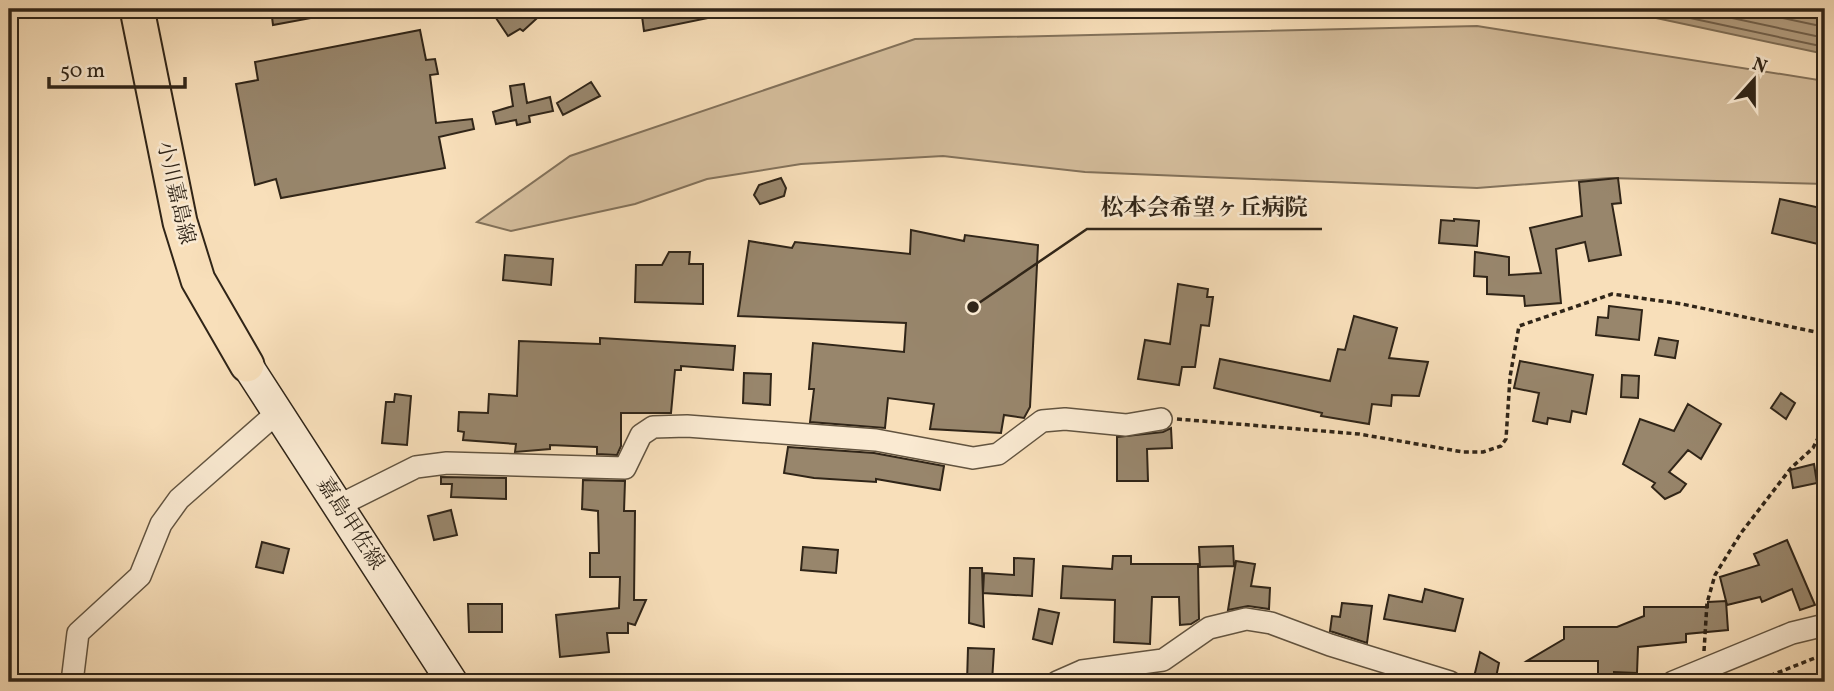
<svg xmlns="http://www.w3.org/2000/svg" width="1834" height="691" font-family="Vollkorn,'Noto Serif JP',serif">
  <rect width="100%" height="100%" fill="#f8dfba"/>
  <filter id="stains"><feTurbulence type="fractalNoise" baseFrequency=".00286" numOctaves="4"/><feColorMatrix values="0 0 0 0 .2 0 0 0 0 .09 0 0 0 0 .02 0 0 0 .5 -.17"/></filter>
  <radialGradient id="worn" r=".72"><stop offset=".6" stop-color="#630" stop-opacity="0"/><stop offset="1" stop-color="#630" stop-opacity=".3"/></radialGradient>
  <path fill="#d6bf9e" stroke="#83725b" stroke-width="2" d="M1477,26L1825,81V184L1609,178L1477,188L1085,172L943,156L801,164L707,179L635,204L511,231L477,222L570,156L915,39Z"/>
  <path fill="#b4a083" stroke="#7f6f58" stroke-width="2" d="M1614,9H1825V54Z"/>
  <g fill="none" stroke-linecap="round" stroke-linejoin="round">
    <path stroke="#72624e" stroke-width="2" d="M1648,9L1825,47
      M1690,9L1825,38
      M1740,9L1825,27"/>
  </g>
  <path fill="#98866c" stroke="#302518" stroke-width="2" d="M271,9H322V16L273,25Z
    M490,9H547L523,31L520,29L508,36Z
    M641,9H718V16L644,31Z
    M420,30L426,60L435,59L438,74L430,75L436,123L472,119L474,129L439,137L445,168L281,198L276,179L255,185L236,84L258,80L255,62Z
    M591,82L600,96L563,115L557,103Z
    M524,84L527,103L550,97L553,111L529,116L530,122L517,125L516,120L496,124L493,112L513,106L510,86Z
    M781,178L786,188L784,196L760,204L754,195L759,185Z
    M1618,178L1621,203L1612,204L1621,255L1589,261L1585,242L1556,249L1561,303L1525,306L1524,296L1487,294V277L1474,276L1475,252L1509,257V275L1541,273L1530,228L1582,216L1579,182Z
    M1780,199L1825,209L1818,244L1772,233Z
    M1454,219L1479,221L1477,246L1439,243L1441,220L1454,221Z
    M911,230L964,241L965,235L1038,245L1030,407L1024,418L1004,415L1001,433L930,429L934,404L888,398L885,428L810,422L814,389H809L813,343L904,352L906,323L738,316L749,241L792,248L795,242L910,254Z
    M669,252H690L689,264H703V304L635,302L636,265H662Z
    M505,255L553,259L551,285L503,280Z
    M1178,284L1208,289L1207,297H1213L1209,326L1201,325L1195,367H1182L1179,385L1138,379L1145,340L1170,344Z
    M1609,306L1642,310L1639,340L1596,335L1598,317L1608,318Z
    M1354,316L1397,328L1389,358L1428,362L1419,396L1392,395L1391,406L1372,404L1369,424L1321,416L1322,413L1214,388L1220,359L1330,381L1338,349L1345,350Z
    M600,338L735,346L733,370L681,366V370H675L671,413H621V446L617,455L597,454V447L550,445V449L515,452L516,444L463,440L464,432L458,431L459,412L488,413L489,394L517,396L519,341L600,344Z
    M1659,338L1678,341L1675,358L1655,355Z
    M1520,361L1593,375L1586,414L1572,411L1570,422L1548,418L1547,424L1533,421L1539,393L1514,388Z
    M744,373L771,374L770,405L743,403Z
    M1622,375L1639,376L1638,398L1621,397Z
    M1781,393L1795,403L1786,419L1771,408Z
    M395,394L411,396L407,445L382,443L386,402H394Z
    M1688,404L1721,424L1701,459L1688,450L1669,472L1686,484L1680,492L1665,499L1652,487L1655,483L1623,464L1640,419L1674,431Z
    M1171,428L1172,448L1147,449L1148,481H1117V437L1163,432Z
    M788,447L874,453L944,466L940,490L876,479V482L814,478L784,473Z
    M1814,464L1817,483L1793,488L1790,470Z
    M441,477L506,478V499L451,497L452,484H441Z
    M583,480L625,481L624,511H635L634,600H646L635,625L628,623V633H607L609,652L560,657L556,615L619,608L620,577H590V553H599L598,511L582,509Z
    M451,510L457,535L434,540L428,516Z
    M1787,540L1815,605L1800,610L1792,589L1762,602L1760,597L1727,605L1720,577L1759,565L1754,554Z
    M262,542L289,549L283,573L256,567Z
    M1233,546L1234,566L1200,567L1199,547Z
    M803,547L838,550L836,573L801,570Z
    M1113,556H1131V564H1198L1199,619L1191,624L1180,625L1179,597H1152L1150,644L1114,642L1115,600L1061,598L1063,566L1112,569Z
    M1014,558L1034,559L1032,596L983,593L984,573L1014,575Z
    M1236,561L1255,564L1251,586L1270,588L1269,609L1248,606L1228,610Z
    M970,568H982L984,627L969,623Z
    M1425,589L1463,599L1455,631L1384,619L1389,595L1422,602Z
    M1726,601L1728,630L1686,634V642L1638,647L1637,673L1614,672V677H1598V661H1527L1564,639V627H1617L1644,616V607H1708V602Z
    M1342,603L1372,606L1367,643L1330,631L1332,616L1340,617Z
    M468,604H502V632H469Z
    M1039,609L1059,613L1052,644L1033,639Z
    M968,648L994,649L992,682H967Z
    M1480,652L1499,663L1495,682L1474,677Z"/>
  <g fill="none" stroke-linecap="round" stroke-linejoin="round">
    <g stroke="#625440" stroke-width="24">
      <path id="minor" d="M338,506L416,467L447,463L625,468L641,435L653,427L687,426L876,440L973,458L998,454L1042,421L1065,419L1126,425L1161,419
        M72,682L78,633L140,576L161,524L179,499L278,412
        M1057,682L1082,671L1163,660L1209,628L1246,619L1271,623L1330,645L1450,682
        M1673,682L1792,633L1825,625"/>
    </g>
    <g stroke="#302518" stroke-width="33">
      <path id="secondary" d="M247,365L452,682"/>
    </g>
    <g stroke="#302518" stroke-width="37">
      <path id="primary" d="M137,9L180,222L198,280L247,365"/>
    </g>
    <path stroke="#302518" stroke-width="3.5" stroke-dasharray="5 3.5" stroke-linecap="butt" d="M1177,419L1359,434L1463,452H1483L1501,446L1506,439L1510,377L1519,326L1612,294L1682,304L1825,334
      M1704,651L1707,603L1715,575L1741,533L1791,468L1813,448L1825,424
      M1754,682L1825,654"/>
    <use href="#minor" stroke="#faead2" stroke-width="21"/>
    <use href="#secondary" stroke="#faead2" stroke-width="30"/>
    <use href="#primary" stroke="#f8dfba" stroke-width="33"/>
  </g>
  <g text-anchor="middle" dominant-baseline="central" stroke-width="5" stroke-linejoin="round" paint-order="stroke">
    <g font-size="21" fill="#302518" stroke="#faead2">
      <text transform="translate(175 193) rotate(77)">小川嘉島線</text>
      <text transform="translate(350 524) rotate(57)">嘉島甲佐線</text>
    </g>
  </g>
  <path fill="none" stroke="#302518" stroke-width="2.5" d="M973 307L1087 229H1322"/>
  <circle fill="#302518" stroke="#faead2" stroke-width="2.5" cx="973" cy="307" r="7"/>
  <g font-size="23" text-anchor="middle" font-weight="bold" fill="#302518" stroke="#faead2" stroke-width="5" stroke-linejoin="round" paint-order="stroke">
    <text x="1204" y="215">松本会希望ヶ丘病院</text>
  </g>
  <rect width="1834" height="691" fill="none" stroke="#f8dfba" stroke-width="35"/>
  <rect x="10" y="10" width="1813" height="670" fill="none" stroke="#302518" stroke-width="3.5"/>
  <rect x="18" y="18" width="1799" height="656" fill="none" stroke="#302518" stroke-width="2"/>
  <g transform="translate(1754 80) rotate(21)" stroke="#faead2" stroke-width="5" paint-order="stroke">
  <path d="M0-5L12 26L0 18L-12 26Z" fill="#302518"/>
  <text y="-10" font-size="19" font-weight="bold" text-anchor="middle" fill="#302518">N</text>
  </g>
  <path d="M49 77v10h136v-10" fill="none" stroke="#302518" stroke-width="3.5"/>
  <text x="60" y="77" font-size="21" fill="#302518" stroke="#faead2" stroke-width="5" paint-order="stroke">50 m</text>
  <rect width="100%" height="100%" filter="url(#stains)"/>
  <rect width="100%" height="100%" fill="url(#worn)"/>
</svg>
